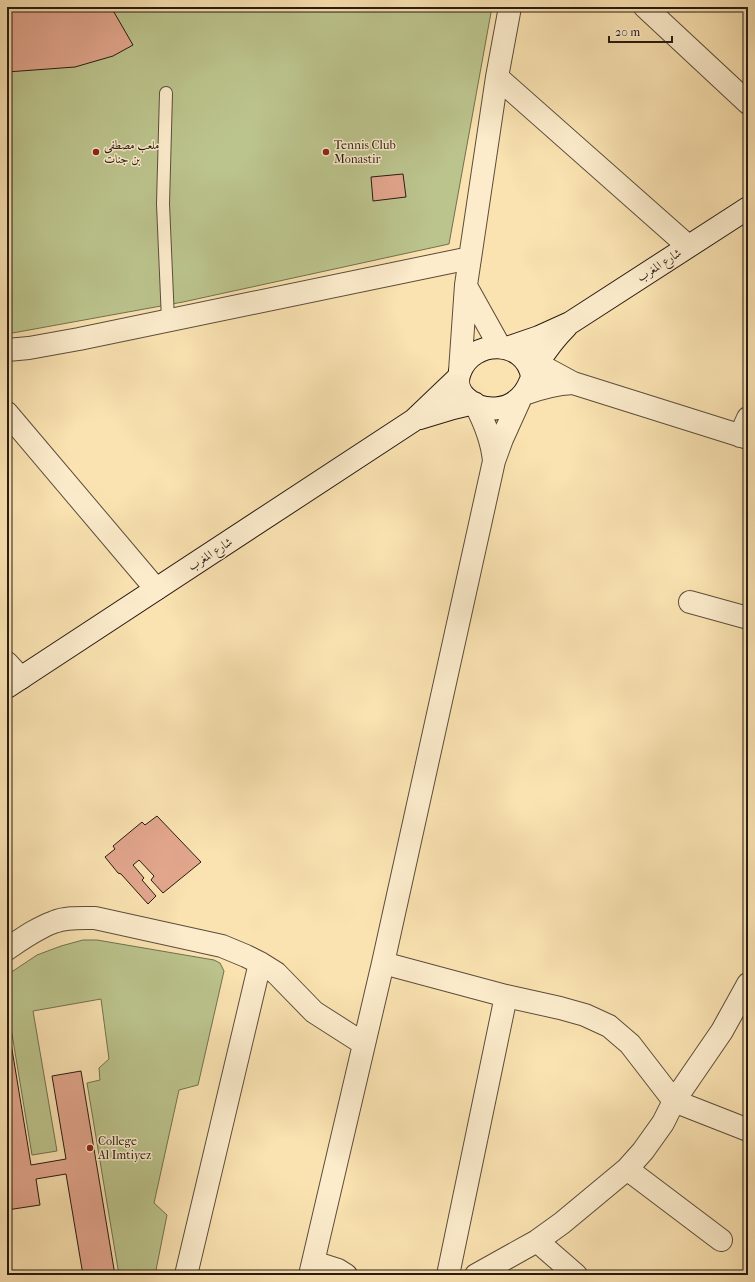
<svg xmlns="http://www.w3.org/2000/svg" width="755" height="1282" font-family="'IM FELL French Canon',Amiri,serif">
  <rect width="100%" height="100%" fill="#fae2b1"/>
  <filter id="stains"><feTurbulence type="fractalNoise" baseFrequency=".005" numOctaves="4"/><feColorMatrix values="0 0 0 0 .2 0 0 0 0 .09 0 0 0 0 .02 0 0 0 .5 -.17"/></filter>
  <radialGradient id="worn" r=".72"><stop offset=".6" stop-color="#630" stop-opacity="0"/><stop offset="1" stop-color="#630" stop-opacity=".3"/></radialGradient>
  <path fill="#bcc48d" stroke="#727050" d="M7,7H492L449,244L183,302L7,334Z
    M83,940H97L214,960L220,963L224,971L198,1085L179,1090L154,1203L167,1215L155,1275H119L87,1083L100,1080L99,1068L109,1059L101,999L33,1011L57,1151L32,1155L11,1028H7V975L37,955L61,946Z"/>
  <path fill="#e2a68d" stroke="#281b14" d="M48,7H111L133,45L113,56L75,67L7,72V10Z
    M403,174L406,197L373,201L371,177Z
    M157,816L201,862L163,893L151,880L154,876L139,860L133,865L144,878L142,880L156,896L148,904L121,874L118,873L105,857L115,849L113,846L142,822L145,825Z
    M9,1031L31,1165L66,1159L52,1076L81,1071L115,1275H83L66,1174L36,1179L40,1205L7,1210V1032Z"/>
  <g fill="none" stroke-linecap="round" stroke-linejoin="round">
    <g stroke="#5c4d3b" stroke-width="14">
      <path id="lane" d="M166,93L163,204L168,320"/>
    </g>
    <g stroke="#5c4d3b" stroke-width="24">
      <path id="street" d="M645,7L748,103
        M497,77L688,246
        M466,286L500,347
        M7,350L29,348L79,339L470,258
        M521,355L573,383L748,438
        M460,371L466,285L497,77L510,7
        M524,394C540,388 556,384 573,383
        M475,404C485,423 492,440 494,461
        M7,413L156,589
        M740,436L748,418
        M690,602L748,618
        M7,663L21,678
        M7,949C22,939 37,928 54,922C66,917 81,918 95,918L222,946L246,956L260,963L276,973L314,1012L364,1044
        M383,963L506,996L560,1008L585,1015L609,1026L630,1044L674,1101L748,1130
        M627,1169L721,1240
        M537,1241L576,1275
        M313,1262L338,1270L346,1275
        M186,1275L260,963
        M310,1275L383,963L494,461L502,439L521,397
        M448,1275L506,996
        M476,1275L537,1241L562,1223L627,1169L643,1151L663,1123L674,1101L722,1031L748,984"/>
    </g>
    <g stroke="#281b14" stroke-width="24">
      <path id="secondary" d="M507,348L539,337L570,323L748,208
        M532,376C525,338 472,339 460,372C456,382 458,390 465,397C482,414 510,412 524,393C531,384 533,373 538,363C546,350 555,338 566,327
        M420,418L453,408L474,403
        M7,687L414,420L458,378"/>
    </g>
    <use href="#lane" stroke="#fceccc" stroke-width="12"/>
    <use href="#street" stroke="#fceccc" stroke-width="22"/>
    <use href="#secondary" stroke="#fceccc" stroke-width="22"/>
  </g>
  <g fill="#8f2418" stroke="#fceccc" stroke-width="1.5">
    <circle cx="96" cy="152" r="4"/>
    <circle cx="326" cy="152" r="4"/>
    <circle cx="90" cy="1148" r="4"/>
  </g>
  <g text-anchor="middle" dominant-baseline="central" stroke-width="3" stroke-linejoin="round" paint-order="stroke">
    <g font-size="12" fill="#281b14" stroke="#fceccc" text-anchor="start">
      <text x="104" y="145">ملعب مصطفى<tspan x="104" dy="14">بن جنات</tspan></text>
      <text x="334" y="145">Tennis Club<tspan x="334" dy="14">Monastir</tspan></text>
      <text x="98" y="1141">College<tspan x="98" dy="14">Al Imtiyez</tspan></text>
    </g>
    <g font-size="12" fill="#281b14" stroke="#fceccc">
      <text transform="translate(659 265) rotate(-33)">شارع المغرب</text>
      <text transform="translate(210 554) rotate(-33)">شارع المغرب</text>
    </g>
  </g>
  <rect width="755" height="1282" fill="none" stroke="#fae2b1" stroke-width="24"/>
  <rect x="8" y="8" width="739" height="1266" fill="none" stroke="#281b14" stroke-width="2"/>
  <rect x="12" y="12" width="731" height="1258" fill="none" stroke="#281b14"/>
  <path d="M609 36v6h63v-6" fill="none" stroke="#281b14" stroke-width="2"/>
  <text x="615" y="36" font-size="12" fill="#281b14" stroke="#fceccc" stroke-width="3" paint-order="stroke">20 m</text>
  <rect width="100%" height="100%" filter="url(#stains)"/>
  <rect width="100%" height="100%" fill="url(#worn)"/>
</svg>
